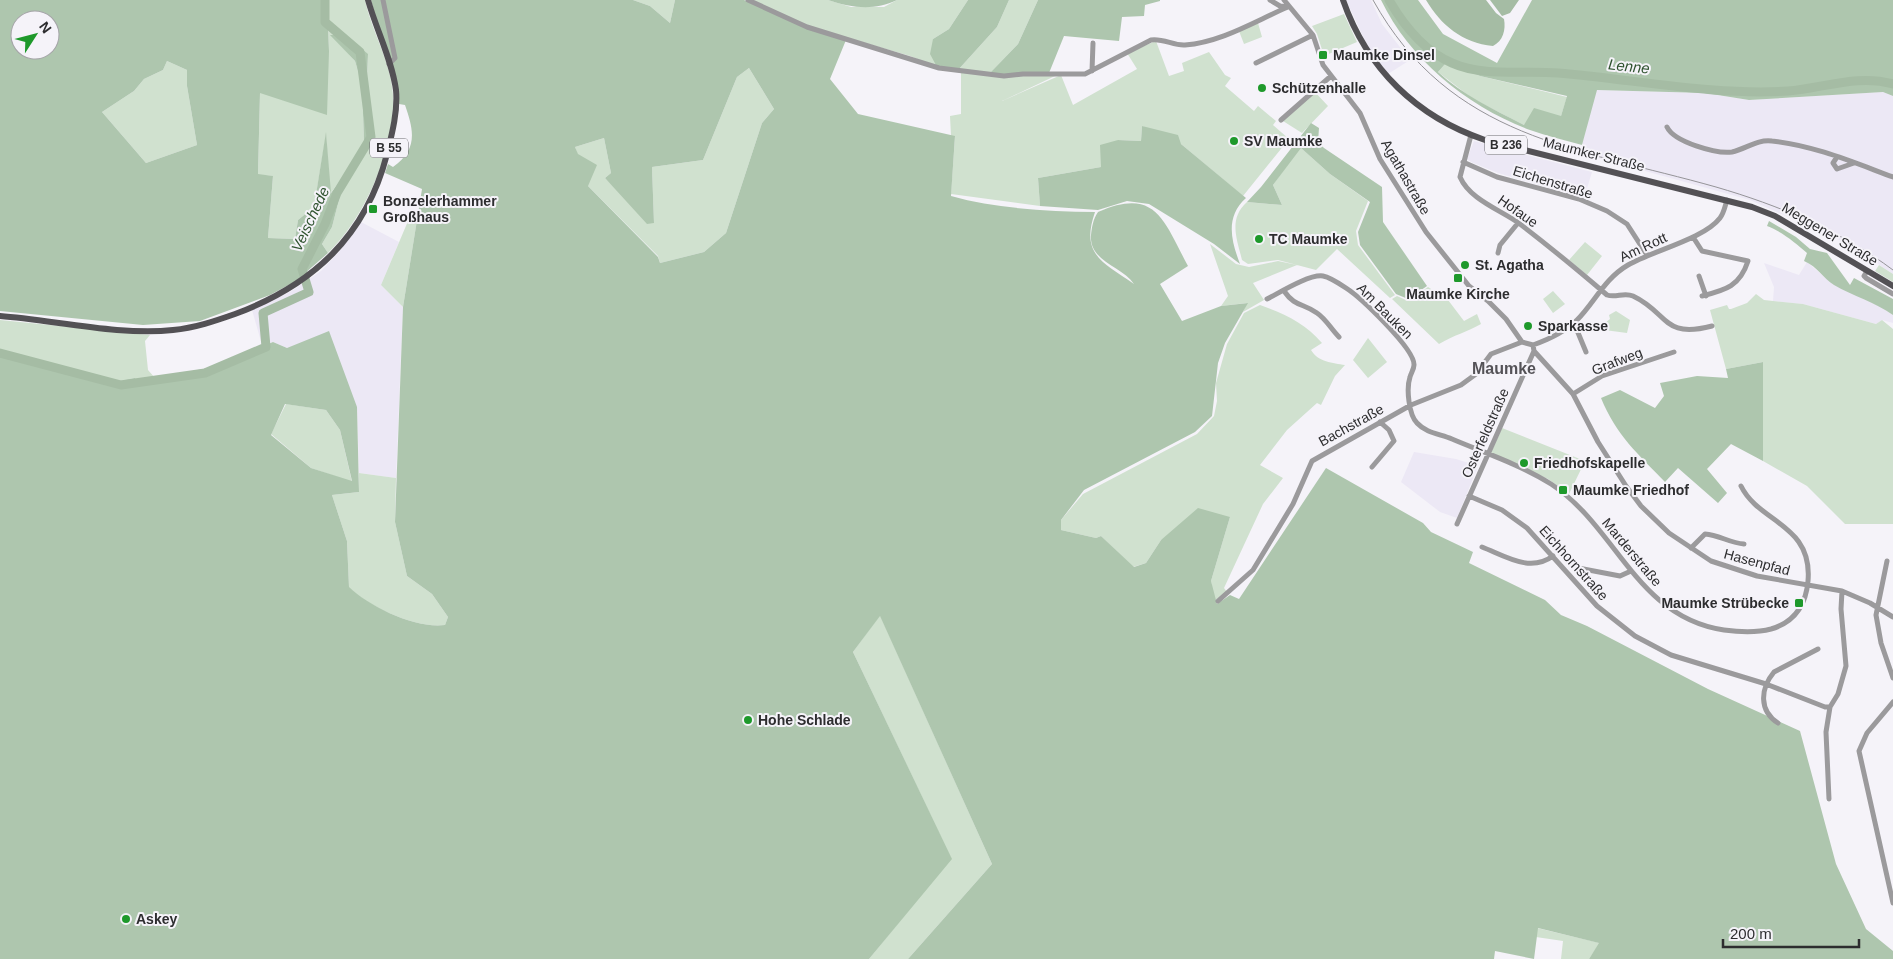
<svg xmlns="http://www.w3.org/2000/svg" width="1893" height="959" font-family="Arial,sans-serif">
  <rect width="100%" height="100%" fill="#f5f3f9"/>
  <path fill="#ece8f5" d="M1346,0H1371L1382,24L1410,60L1388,74L1368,47Z
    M1596,90L1705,93L1749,100L1883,92L1893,96V274L1848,244L1750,200L1580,153Z
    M1474,141L1592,172L1584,198L1498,173L1471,162L1467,159Z
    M361,222L399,242L381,285L403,307L396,478L359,473L357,407L287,348L273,342L262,345L252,310L290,292L321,271L338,253Z
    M1807,262L1833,284L1881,307L1893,315V323L1882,320L1876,324L1803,304L1773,301L1774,287L1764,263L1799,275Z
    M1414,452L1456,459L1478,466L1457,518L1440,512L1401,482Z"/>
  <path fill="#d0e1cf" d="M327,0H365C372,32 391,62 393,95C396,147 365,218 328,253L322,244L332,227L341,192L374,136L367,80L368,55L331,35L355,61L362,85L364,141L355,161L330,194L326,135L314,207L298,220L295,239L268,238L273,176L258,175L260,92L329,51Z
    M633,0H675L670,23L650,6Z
    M749,0H828L851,7H884L897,0H968L949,29L933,39L937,67L910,56L807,26Z
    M1009,0H1038L1018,44L989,74L958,70L997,27Z
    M1344,14L1357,42L1324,56L1317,34L1312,26Z
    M1258,23L1262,37L1244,44L1239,31Z
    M1156,41L1169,76L1184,71L1182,63L1209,52L1225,75L1231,78L1225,86L1254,111L1258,106L1276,121L1273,125L1289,139L1243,196L1181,144L1142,126L1141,141L1118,140L1101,167L1038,178L1040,206L951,194L955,137L951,136L950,116L961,114V72L1055,76L1002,101L1061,75L1073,105L1137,69L1127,53Z
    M167,61L187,70V86L197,145L146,163L102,112L134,91L144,79L163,70Z
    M1446,63L1480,76L1567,97L1561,116L1524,125L1473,99L1438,72Z
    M749,68L774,109L762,123L726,233L704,252L660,263L658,256L588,186L575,147L604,138L611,173L605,178L654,223L652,167L703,160L737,77Z
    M1315,92L1328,106L1302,133L1283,121Z
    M1300,147L1330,174L1368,201L1356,231L1358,245L1395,295L1390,298L1337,249L1316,270L1278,260L1248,264L1242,260C1237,239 1228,219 1247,202L1282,205L1273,185Z
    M411,214H418L403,307L381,285Z
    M1585,242L1602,256L1587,275L1569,260Z
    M1210,244L1236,264L1249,267L1278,261L1297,265L1253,283L1264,300L1243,312L1247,303L1221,306L1228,296Z
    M1879,265L1893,274V282L1875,271Z
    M1428,287L1448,300L1464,321L1477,314L1481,324C1467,332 1454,335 1439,344L1392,299L1397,296L1408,301Z
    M1553,291L1565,304L1553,313L1543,299Z
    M1756,294L1764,300L1803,304L1876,324L1882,320L1893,329V524H1845L1807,486L1763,461V362L1726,369L1710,310L1727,305L1729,309H1731L1747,303Z
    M1260,305C1285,314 1305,323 1322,343L1311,350C1318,362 1333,363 1345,365L1335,376L1321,405L1317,403L1287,430L1260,465L1283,478L1263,504L1224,588L1227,592L1214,601L1211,581L1230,517L1161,540L1146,563L1133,567L1101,536L1096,538L1061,530V520L1083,494L1197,434L1214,416L1217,401L1216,383L1227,344L1244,313Z
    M1616,311L1630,320L1627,333L1597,329L1610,319L1609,315Z
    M0,320L150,335L145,341L148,370L155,378L135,381V378L120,381L0,350Z
    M1368,338L1387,362L1368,378L1353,360Z
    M286,404L326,410L340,430L352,482L311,468L271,434Z
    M1502,428L1585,461L1569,494L1548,479L1491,453Z
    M359,473L396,478L395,522L407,576L432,594L448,617L445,625C416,629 370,607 349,588L347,541L332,495L359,492Z
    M880,615L992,864L908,959H869L951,858L853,652Z
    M1537,928L1600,943L1589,959H1561L1563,941L1536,937Z"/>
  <path fill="#aec6ae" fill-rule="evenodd" d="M0,0H327L329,51L327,115L260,93L258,174L273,176L268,238L295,239L298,220L314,207L326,132L331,193L355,161L364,141L362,85L355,61L330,35H345L368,54L367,80L374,136L341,192L332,227L322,244L328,253L296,281L270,295L200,321L143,325L0,311ZM20,20H50V50H20ZM167,61L187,70V86L197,145L146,163L102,112L134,91L144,79L163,70Z
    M371,0H633L650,6L670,23L675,0H744L806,27L846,40L830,79L858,114L955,136L951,196C997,209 1047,211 1095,212C1080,255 1103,262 1134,284C1122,266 1089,262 1091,235C1092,227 1093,219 1098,212C1157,186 1164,222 1188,266L1160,284L1182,321L1221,306L1248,303L1225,343L1218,363L1212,416L1195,432L1084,490L1061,520V530L1096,538L1101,536L1134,567L1146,563L1161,540L1198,508L1230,517L1211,581L1217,604L1230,595L1239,599L1326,468L1423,523L1431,532L1473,552L1469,563L1545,600L1561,615L1587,626L1708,689L1800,731L1836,864L1866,929L1893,951V959H1589L1599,943L1538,928L1534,959L1495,951L1494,959H908L992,864L880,616L853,652L952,859L869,959H0V350L119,381L135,378L136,381L209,368L273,342L287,348L329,331L357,407L359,492L332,495L347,541L349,587C370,607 416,629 445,625L448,617L432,594L407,576L395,522L403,307L422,189L385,173L388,164L393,167C418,149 414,131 405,105L399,104ZM749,68L774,109L762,123L726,233L704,252L660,263L658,257L588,186L597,165L578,154L575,147L604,138L611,173L605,178L647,224L654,223L652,167L703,160L737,77ZM285,404L326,410L340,430L352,481L311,468L271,435Z
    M828,0H897C874,11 852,8 828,0Z
    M968,0H1009L997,27L958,70L937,67L930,54L933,39L949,29Z
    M1038,0H1160V1L1145,5L1144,16L1122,17L1119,41L1064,36L1049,73L1005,75L989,74L1018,44Z
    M1381,0H1418L1443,34L1497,63L1532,0H1893V96L1883,92L1749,100L1705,93L1597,90L1582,145C1565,140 1547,136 1530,130C1468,107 1410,60 1381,0ZM1446,63L1480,76L1567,96L1561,116L1534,108L1524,125C1493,109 1463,95 1438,72Z
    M1311,123L1319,128L1318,142L1324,148L1382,187L1383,222L1427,286L1408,299L1396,294L1360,245L1358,232L1370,202L1330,174L1301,148L1273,185L1282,205L1247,202L1261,187Z
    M1142,126L1178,135L1181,144L1246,198C1225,217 1231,240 1240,264L1214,244L1149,204L1127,201L1098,210L1040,206L1038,178L1101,167L1100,145L1118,140L1141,141Z
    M1769,221L1796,237L1810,249L1827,253L1850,285L1854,278L1893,299V315C1875,302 1853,296 1834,285C1823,278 1818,267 1804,261L1807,253C1796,243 1781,231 1767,226Z
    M1763,362V461L1731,444L1707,469L1727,493L1718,503L1678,468L1665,482C1638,454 1616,435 1601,398L1620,390L1655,408L1664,396L1660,383L1697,376L1728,378L1726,369Z"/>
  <path fill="#a5bca4" d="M1426,0H1486L1496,13L1504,19C1506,30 1503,41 1493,46C1462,43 1441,25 1426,0Z
    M1490,0H1519L1510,13L1502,16Z"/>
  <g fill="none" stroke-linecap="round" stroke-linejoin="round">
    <path stroke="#a5bca4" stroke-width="9" d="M1389,0C1404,26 1424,51 1452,63C1483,77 1524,70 1558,73C1632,79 1714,96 1788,91C1824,88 1858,74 1893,84
      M0,353L121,385L205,373L266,347L263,313L309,292L302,269L325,224L337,193L371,137L360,52L325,22V0"/>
    <path stroke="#9b9a9c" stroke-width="5" d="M383,0L395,58L389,64
      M748,0L807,27L939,68L1004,76L1023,74H1085L1151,40C1163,38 1174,46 1185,45C1222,42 1255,21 1288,7
      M1270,0L1280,6L1288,7
      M1284,0L1313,35L1323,65L1360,113L1380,159L1426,232L1469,286L1488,301L1506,319L1522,342L1533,345
      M1256,63L1313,35
      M1092,71L1093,43
      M1281,120L1331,76
      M1667,127C1674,142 1716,154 1732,152C1746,149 1757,139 1772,141C1813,145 1855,163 1893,177
      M1471,135L1460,177C1470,200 1501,210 1520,224C1550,247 1579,271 1607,295C1616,298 1624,292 1633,296C1669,313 1662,339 1712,326
      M1837,157L1833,163L1837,169L1854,163
      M1463,162L1497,177L1579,199L1607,211L1627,224L1647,255
      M1693,237L1702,251L1748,261C1740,286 1726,290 1702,296
      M1498,253L1500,245L1518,223
      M1867,271L1864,276L1866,278L1893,294
      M1699,276L1706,296
      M1284,291C1295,307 1303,303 1317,313C1326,319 1331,329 1339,337
      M1267,299C1279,293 1309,274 1323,276C1329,277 1340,284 1346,288C1360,297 1415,349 1414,365C1414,369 1411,373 1410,377C1406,389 1409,415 1417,423C1426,433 1440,434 1452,439C1485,453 1521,465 1551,484C1617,527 1636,617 1724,630C1739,632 1756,633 1771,629C1795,622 1806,604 1808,581C1813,524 1759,523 1741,486
      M1574,323L1586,352
      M1533,345L1534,351L1573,394L1598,442L1626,486L1641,506L1669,533L1711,561L1757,576L1842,591L1870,603L1893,617
      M1533,345C1547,340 1566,331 1577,320C1595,302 1604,279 1628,265C1652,251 1704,239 1720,218C1724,213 1725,206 1727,200
      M1573,394L1602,376L1674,352
      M1372,467L1394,441L1389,430L1380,422
      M1469,496L1502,510L1527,528L1597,606L1635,636L1671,655L1766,684L1825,707H1830
      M1457,524L1534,351
      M1482,547C1505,556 1530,573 1553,556
      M1691,548L1705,534C1719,535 1730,543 1744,544
      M1887,561L1876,615L1881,643L1893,678
      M1573,567L1620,576L1631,571
      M1218,601L1253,570L1293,504L1312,461L1411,405L1461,385L1476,374L1491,354L1522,342
      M1893,702L1867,733L1859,751L1893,903
      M1778,723C1759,711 1760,689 1774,672L1818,649
      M1829,799L1826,732L1830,707L1838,694L1846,666L1841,609L1842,591"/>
    <path stroke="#535155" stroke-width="6" d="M1343,0C1367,69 1417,117 1485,140L1752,207L1775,216L1893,286
      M0,316C53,320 121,336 173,330C195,328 215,321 235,314C313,285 366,236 387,154C392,134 398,111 396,90C392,60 376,29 368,0"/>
    <path stroke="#959498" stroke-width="1" d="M1373,0C1450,139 1578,148 1716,187C1778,205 1841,231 1893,270"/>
  </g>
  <g fill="#1e992b" stroke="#f5f3f9" stroke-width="2">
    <rect x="1318" y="50" width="10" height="10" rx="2.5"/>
    <circle cx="1262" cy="88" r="5"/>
    <circle cx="1234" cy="141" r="5"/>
    <rect x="368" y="204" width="10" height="10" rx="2.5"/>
    <circle cx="1259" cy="239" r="5"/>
    <circle cx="1465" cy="265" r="5"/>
    <rect x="1453" y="273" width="10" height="10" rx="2.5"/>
    <circle cx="1528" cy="326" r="5"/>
    <circle cx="1524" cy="463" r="5"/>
    <rect x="1558" y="485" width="10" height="10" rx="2.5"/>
    <rect x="1794" y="598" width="10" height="10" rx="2.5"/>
    <circle cx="748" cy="720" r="5"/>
    <circle cx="126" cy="919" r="5"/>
  </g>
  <g text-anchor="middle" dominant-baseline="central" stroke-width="4" stroke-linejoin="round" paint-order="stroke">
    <g fill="#f5f3f9" stroke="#69686c" stroke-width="1">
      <rect x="1485" y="135.5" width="42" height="19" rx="4"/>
      <rect x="370" y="138.5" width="38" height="19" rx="4"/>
    </g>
    <g font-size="12" font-weight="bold" fill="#2d2d2f">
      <text x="1506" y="145">B 236</text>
      <text x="389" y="148">B 55</text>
    </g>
    <g font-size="14" font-weight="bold" fill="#2d2d2f" stroke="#f5f3f9" text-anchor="start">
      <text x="1333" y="55">Maumke Dinsel</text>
      <text x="1272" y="88">Schützenhalle</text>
      <text x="1244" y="141">SV Maumke</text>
      <text x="383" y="201">Bonzelerhammer<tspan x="383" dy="16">Großhaus</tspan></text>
      <text x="1269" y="239">TC Maumke</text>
      <text x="1475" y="265">St. Agatha</text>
      <text x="1458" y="294" text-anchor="middle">Maumke Kirche</text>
      <text x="1538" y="326">Sparkasse</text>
      <text x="1534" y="463">Friedhofskapelle</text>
      <text x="1573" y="490">Maumke Friedhof</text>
      <text x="1789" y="603" text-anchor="end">Maumke Strübecke</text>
      <text x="758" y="720">Hohe Schlade</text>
      <text x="136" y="919">Askey</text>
    </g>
    <g font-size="14" fill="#2d2d2f" stroke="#f5f3f9">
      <text transform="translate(1594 154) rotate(14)">Maumker Straße</text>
      <text transform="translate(1406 177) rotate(60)">Agathastraße</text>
      <text transform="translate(1553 182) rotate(17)">Eichenstraße</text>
      <text transform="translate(1518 211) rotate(35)">Hofaue</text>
      <text transform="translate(1830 234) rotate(31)">Meggener Straße</text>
      <text transform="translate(1643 247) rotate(-25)">Am Rott</text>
      <text transform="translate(1385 311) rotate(45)">Am Bauken</text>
      <text transform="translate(1617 361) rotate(-21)">Grafweg</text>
      <text transform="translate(1351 425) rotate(-29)">Bachstraße</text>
      <text transform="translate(1485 433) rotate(-66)">Osterfeldstraße</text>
      <text transform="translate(1632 552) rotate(50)">Marderstraße</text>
      <text transform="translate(1757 562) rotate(15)">Hasenpfad</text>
      <text transform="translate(1574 563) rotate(48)">Eichhornstraße</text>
    </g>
    <g font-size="15" font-style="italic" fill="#2f532f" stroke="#f5f3f9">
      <text transform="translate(1629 66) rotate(6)">Lenne</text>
      <text transform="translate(310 219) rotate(-65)">Veischede</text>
    </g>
    <g font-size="16" font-weight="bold" fill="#545257" stroke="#f5f3f9">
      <text x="1504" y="368">Maumke</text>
    </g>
  </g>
  <g transform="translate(35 35) rotate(54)"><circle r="24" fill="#f5f3f9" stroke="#a5a4a8"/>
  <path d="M0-4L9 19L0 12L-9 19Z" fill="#1e992b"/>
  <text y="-8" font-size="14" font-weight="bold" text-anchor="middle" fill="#2d2d2f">N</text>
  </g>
  <path d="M1723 939v8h136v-8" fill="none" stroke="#2d2d2f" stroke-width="2.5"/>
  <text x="1730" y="939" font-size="15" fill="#2d2d2f" stroke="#f5f3f9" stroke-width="4" paint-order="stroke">200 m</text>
</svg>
